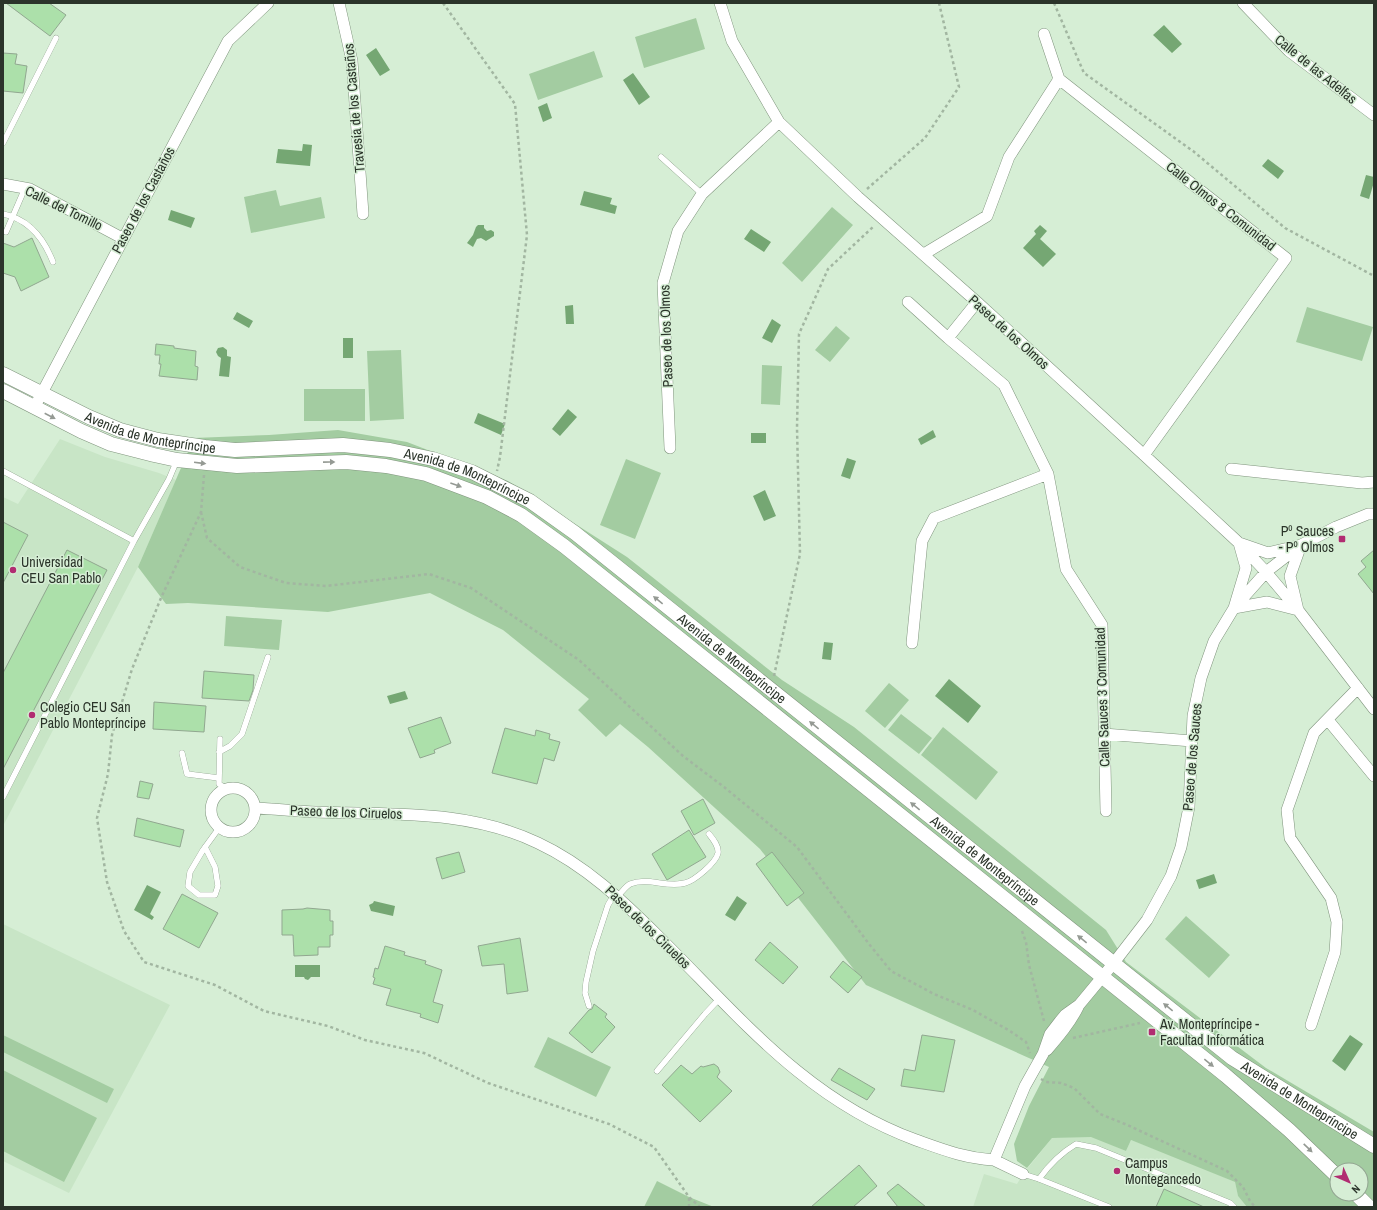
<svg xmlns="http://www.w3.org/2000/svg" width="1377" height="1210" font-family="'Archivo Narrow',sans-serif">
  <rect width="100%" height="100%" fill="#d6eed5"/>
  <path fill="#c8e5c6" d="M60,439L105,457L159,473L176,480L138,567L3,826V497L18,504Z
    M3,924L170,1005L69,1193L3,1161Z
    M1091,1136L1126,1151L1131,1140L1188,1162L1235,1182L1238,1196L1247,1207H973L984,1174L1017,1184L1023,1174L1052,1138Z"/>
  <path fill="#a3cca1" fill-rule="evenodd" d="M696,18L705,49L644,68L635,37Z
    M594,51L603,77L538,100L529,74Z
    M276,190L280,206L321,197L325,218L251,233L244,197Z
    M832,207L853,225L802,282L782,263Z
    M1307,307L1373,327L1362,361L1296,342Z
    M836,326L850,338L830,362L815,350Z
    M401,350L404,419L370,421L367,351Z
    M762,365L782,366L780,405L761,404Z
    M304,389H365V421H304Z
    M338,430L407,442L508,481L627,557L782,680L854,727L1106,930L1126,962L1266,1068L1374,1132V1207H1247L1238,1196L1235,1182L1131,1140L1126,1151L1091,1137L1052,1138L1027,1168L1017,1161L1014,1144L1029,1106L1049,1067L866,985L760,849L648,747L620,724L606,737L578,710L589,699L503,630L430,593L328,612L188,603L166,604L138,567L194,438L269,435ZM1337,1170H1361V1194H1337Z
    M626,459L661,473L635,539L600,525Z
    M226,616L282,620L279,650L224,646Z
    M889,683L909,700L885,728L865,711Z
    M901,714L932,738L919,754L888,730Z
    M943,727L998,772L976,800L921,755Z
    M1186,916L1230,955L1209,978L1165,939Z
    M3,1035L114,1089L107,1103L3,1052Z
    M548,1037L611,1067L596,1097L534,1067Z
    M3,1070L97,1118L64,1182L3,1151Z
    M657,1181L689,1197L714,1207H644Z"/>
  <path fill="#75a773" d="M1164,25L1182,44L1172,53L1153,35Z
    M376,48L390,70L380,76L366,55Z
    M633,73L650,97L639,105L623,80Z
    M547,103L552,118L543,122L538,107Z
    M303,144L312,145L310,166L276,163L278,149L302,151Z
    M1268,159L1284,171L1278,179L1262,166Z
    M1366,175L1374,177V182L1369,199L1360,196Z
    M584,191L612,198L610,204L617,206L615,214L580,205Z
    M171,210L195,218L191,228L168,220Z
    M478,225H484V228L487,231L491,230L494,232V236L486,241L481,238L477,239L473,247L467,243L473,235L476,227Z
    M1040,225L1047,231L1040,239L1056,254L1043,267L1023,248L1036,234L1034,231Z
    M751,229L771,242L764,252L744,239Z
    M573,305L574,324H566L565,306Z
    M237,312L253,321L249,328L233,319Z
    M772,319L781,325L772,343L762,338Z
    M343,338H353V358H343Z
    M223,347L227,350V356L231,357L229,377L219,376L221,358L218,356L216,352L218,348Z
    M568,409L577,417L560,436L552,429Z
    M478,413L505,424L501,435L474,423Z
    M933,430L936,437L921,445L918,439Z
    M751,433H766V443H751Z
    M847,458L856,461L850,479L841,476Z
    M765,490L776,516L764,521L753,496Z
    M824,642L833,643L831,660L822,659Z
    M949,679L981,706L968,723L935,696Z
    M405,691L408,699L390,704L387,696Z
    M1214,874L1217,883L1199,889L1196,880Z
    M147,885L161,892L150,914L154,917L152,920L134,910Z
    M737,896L747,903L735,921L725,915Z
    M374,901L395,906L393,916L371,911L369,905L373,903Z
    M295,965H320V977H311L308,980L305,979L304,977H295Z
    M1350,1035L1363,1044L1345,1071L1332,1061Z"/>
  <path fill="#ace0aa" stroke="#91a790" d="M6,3H49L66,15L50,36Z
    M3,53L17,54L15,64L27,66L23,93L3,91Z
    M32,238L49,277L21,291L15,277L3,273V243L14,247Z
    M156,344L174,346V348L196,351L195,366L198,367L197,380L159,376L161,364H159L160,355H155Z
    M3,522L28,535L3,583Z
    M67,550L107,570L3,769V673Z
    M1374,550V594L1358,574L1366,567L1361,561Z
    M204,671L254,675L253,690L249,701L202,698Z
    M154,702L206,706L204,732L153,729Z
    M441,717L451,743L434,750L435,753L420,758L408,728Z
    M505,728L535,736L536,730L550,734L549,739L560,742L554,761L544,758L537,784L492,773Z
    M140,781L153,784L149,799L137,797Z
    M703,799L715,823L694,835L681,811Z
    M137,818L184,830L180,847L134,836Z
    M689,830L706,857L667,880L652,854Z
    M459,852L465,872L442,879L436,858Z
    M772,852L804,893L787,906L756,864Z
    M182,894L218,913L199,948L163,929Z
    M307,908L330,910V921H333V935H330V947H318V955L294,956L293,935H282V910L303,909Z
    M520,938L528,991L507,994L504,964L482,966L478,946Z
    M770,942L798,967L783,984L755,960Z
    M385,946L405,952L404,955L426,961L425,964L442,970L433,1002L443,1005L438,1023L420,1017L421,1014L386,1005L391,989L373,984L375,978L373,977L375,968L378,969Z
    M843,961L862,977L848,993L830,977Z
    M594,1004L607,1014L605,1017L615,1027L592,1053L569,1033L589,1010L592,1009Z
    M922,1035L955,1040L944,1092L901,1086L904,1069L915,1071Z
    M714,1064L718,1067L720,1072L717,1077L732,1091L700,1122L662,1085L681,1065L692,1074L701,1066L703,1067Z
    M839,1068L875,1089L867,1100L831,1080Z
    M859,1165L877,1186L853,1207H811Z
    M898,1184L926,1207H898L887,1193Z
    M1164,1189L1204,1207H1156Z"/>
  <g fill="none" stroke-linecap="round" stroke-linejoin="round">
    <g stroke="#80957e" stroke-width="6">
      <path id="service" d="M3,143L56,38
        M661,157L702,194
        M3,214C29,219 44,239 53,262
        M6,232L25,188
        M3,471L134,541L169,479L177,460
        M220,739L219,784L227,789
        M219,752L230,746L242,734L268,657
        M182,753L187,774L219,778
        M3,797L134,541
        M205,847L215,867L218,886L215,895H199L188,886L190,872L203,850L219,828
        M617,897C621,893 626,886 630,884C648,877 667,888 685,883C694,881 716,863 718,853C719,846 713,839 709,834
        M589,1006L585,993L586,982L593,951L608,905L614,895
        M657,1071L705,1014L720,998
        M1023,1174L1039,1179L1109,1207
        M1039,1179C1049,1165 1061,1153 1076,1144L1096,1148L1230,1203L1234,1207"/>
    </g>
    <g stroke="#80957e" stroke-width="12">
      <path id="minor" d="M339,3L352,61L363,214
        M720,3L732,41L779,122L858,197L977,302L1144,455L1239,543L1266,572L1298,610L1374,709
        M1243,3L1289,51L1374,115
        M1059,79L1286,258L1144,455
        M3,184L30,189L122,238
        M924,254L987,216L1009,157L1059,79L1044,34
        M908,302L948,338L1004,385L1048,474L1066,569L1102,625L1106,811
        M948,338L977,302
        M34,408L228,41L268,3
        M670,448L663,283L678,231L702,194L779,122
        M1231,469L1362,483L1374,482
        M1239,543L1268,553L1301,545L1290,576L1298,610L1267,602L1234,608L1246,568Z
        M912,643L922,541L934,518L1048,474
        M1328,720L1374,776
        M1104,734L1192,741
        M211 810a22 22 0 1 1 44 0a22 22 0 1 1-44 0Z
        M255,808C275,809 295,811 315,812C392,815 467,809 538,843C585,865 623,901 659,937C739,1016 806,1100 916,1140C944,1150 964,1158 994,1160
        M1311,1025L1335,952L1337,922L1331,898L1290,838L1287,810L1314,733L1358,688
        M1047,1050C1059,1036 1070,1023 1078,1007
        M1023,1174L994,1160L1025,1086L1043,1054L1050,1034L1060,1021L1065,1015L1079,1005L1113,964L1147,920L1171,876L1181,847L1189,807L1193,716L1201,678L1214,641L1234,608L1266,572L1301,545L1336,527L1368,514H1374"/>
    </g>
    <g stroke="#80957e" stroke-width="15">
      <g id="tertiary">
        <path id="s1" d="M3,374L89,417L120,430L158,440L205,447L235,450L343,445L390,450L433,459L472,472L530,501L575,533L1232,1058L1374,1146"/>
        <path d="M3,391L81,431L111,444L154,455L177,460L237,466L346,462L386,466L426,474L487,497L521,515L564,546L1225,1075L1289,1130L1337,1176"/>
        <path d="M1356,1194L1369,1207"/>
      </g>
    </g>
    <path stroke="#a2b6a1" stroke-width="2.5" stroke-dasharray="3 3" stroke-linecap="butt" d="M443,3L515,104L527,235L500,457L497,471
      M1054,3L1084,73L1193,151L1285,228L1374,276
      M867,189L925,138L959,87L939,3
      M204,475L201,512L161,598L132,669L112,735L108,774L97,818L107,882L124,931L144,962L215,985L264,1011L328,1026L365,1040L424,1053L488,1083L609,1124L654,1147L689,1197L700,1207
      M201,512L207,538L240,567L286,583L326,586L429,574L471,588L579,660L683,756L724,787L797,847L869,944L891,971L934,994L973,1010L1010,1031L1026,1042L1030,1053
      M774,676L800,554L797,428L799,334L828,269L874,226
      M1022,931L1026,942L1029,965L1044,1021
      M1073,1038L1140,1023
      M1041,1079L1046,1082L1061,1083L1074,1088L1100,1114L1125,1124L1227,1171L1243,1187L1250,1201L1255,1207
      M689,1207V1198"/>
    <use href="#service" stroke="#fff" stroke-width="5.5"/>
    <use href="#minor" stroke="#fff" stroke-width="11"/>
    <use href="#tertiary" stroke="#fff" stroke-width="14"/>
  </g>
  <defs><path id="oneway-solid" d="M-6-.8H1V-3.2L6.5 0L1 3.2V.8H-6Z"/></defs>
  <g fill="#959a94">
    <use href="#oneway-solid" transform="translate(50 416) rotate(27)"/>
    <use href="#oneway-solid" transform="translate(329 462) rotate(-1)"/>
    <use href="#oneway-solid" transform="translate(200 463) rotate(7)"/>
    <use href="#oneway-solid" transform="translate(456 485) rotate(20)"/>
    <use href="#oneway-solid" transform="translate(658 600) rotate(-141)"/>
    <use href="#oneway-solid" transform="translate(814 725) rotate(-141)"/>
    <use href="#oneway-solid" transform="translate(915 806) rotate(-141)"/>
    <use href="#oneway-solid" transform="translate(1082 939) rotate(-141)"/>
    <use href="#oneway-solid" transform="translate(1168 1007) rotate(-141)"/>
    <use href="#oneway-solid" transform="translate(1209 1063) rotate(39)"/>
    <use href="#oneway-solid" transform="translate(1308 1148) rotate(44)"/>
  </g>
  <g fill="#b12c71" stroke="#d6eed5" stroke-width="1.5">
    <rect x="1338" y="535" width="8" height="8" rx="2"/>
    <circle cx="13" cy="570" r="4"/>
    <circle cx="32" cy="715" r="4"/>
    <rect x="1148" y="1028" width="8" height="8" rx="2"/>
    <circle cx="1117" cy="1171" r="4"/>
  </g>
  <g text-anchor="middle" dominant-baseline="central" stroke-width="3" stroke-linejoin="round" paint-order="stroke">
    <g font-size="14" fill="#2b342a" stroke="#d6eed5">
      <text transform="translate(1316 69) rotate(39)">Calle de las Adelfas</text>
      <text transform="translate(354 108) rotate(-95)">Travesía de los Castaños</text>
      <text transform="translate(143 200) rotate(-62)">Paseo de los Castaños</text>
      <text transform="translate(1221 206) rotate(38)">Calle Olmos 8 Comunidad</text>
      <text transform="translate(64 208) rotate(26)">Calle del Tomillo</text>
      <text transform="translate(1009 332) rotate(42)">Paseo de los Olmos</text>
      <text transform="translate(666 336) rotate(-92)">Paseo de los Olmos</text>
      <text stroke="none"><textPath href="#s1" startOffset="160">Avenida de Montepríncipe</textPath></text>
      <text stroke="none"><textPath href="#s1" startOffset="484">Avenida de Montepríncipe</textPath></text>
      <text stroke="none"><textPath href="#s1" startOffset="808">Avenida de Montepríncipe</textPath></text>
      <text transform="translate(1102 697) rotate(-92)">Calle Sauces 3 Comunidad</text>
      <text transform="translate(1192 757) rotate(-85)">Paseo de los Sauces</text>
      <text transform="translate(346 812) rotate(2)">Paseo de los Ciruelos</text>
      <text stroke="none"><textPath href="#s1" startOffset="1132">Avenida de Montepríncipe</textPath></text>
      <text transform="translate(648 927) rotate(44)">Paseo de los Ciruelos</text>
      <text stroke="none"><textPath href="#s1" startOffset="1528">Avenida de Montepríncipe</textPath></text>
    </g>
    <g font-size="14" fill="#2b342a" stroke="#d6eed5" text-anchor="start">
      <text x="1334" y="531" text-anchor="end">Pº Sauces<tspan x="1334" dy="16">- Pº Olmos</tspan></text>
      <text x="21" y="562">Universidad<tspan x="21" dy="16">CEU San Pablo</tspan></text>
      <text x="40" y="707">Colegio CEU San<tspan x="40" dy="16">Pablo Montepríncipe</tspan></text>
      <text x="1160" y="1024">Av. Montepríncipe -<tspan x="1160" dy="16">Facultad Informática</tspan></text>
      <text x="1125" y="1163">Campus<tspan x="1125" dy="16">Montegancedo</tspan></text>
    </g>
  </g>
  <rect width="1377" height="1210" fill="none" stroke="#2b342a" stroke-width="8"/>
  <g transform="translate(1349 1182) rotate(135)"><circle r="19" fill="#d6eed5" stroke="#92a491"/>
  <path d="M0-3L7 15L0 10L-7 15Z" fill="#b12c71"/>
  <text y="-6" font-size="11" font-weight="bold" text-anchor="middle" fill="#2b342a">N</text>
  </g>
</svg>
